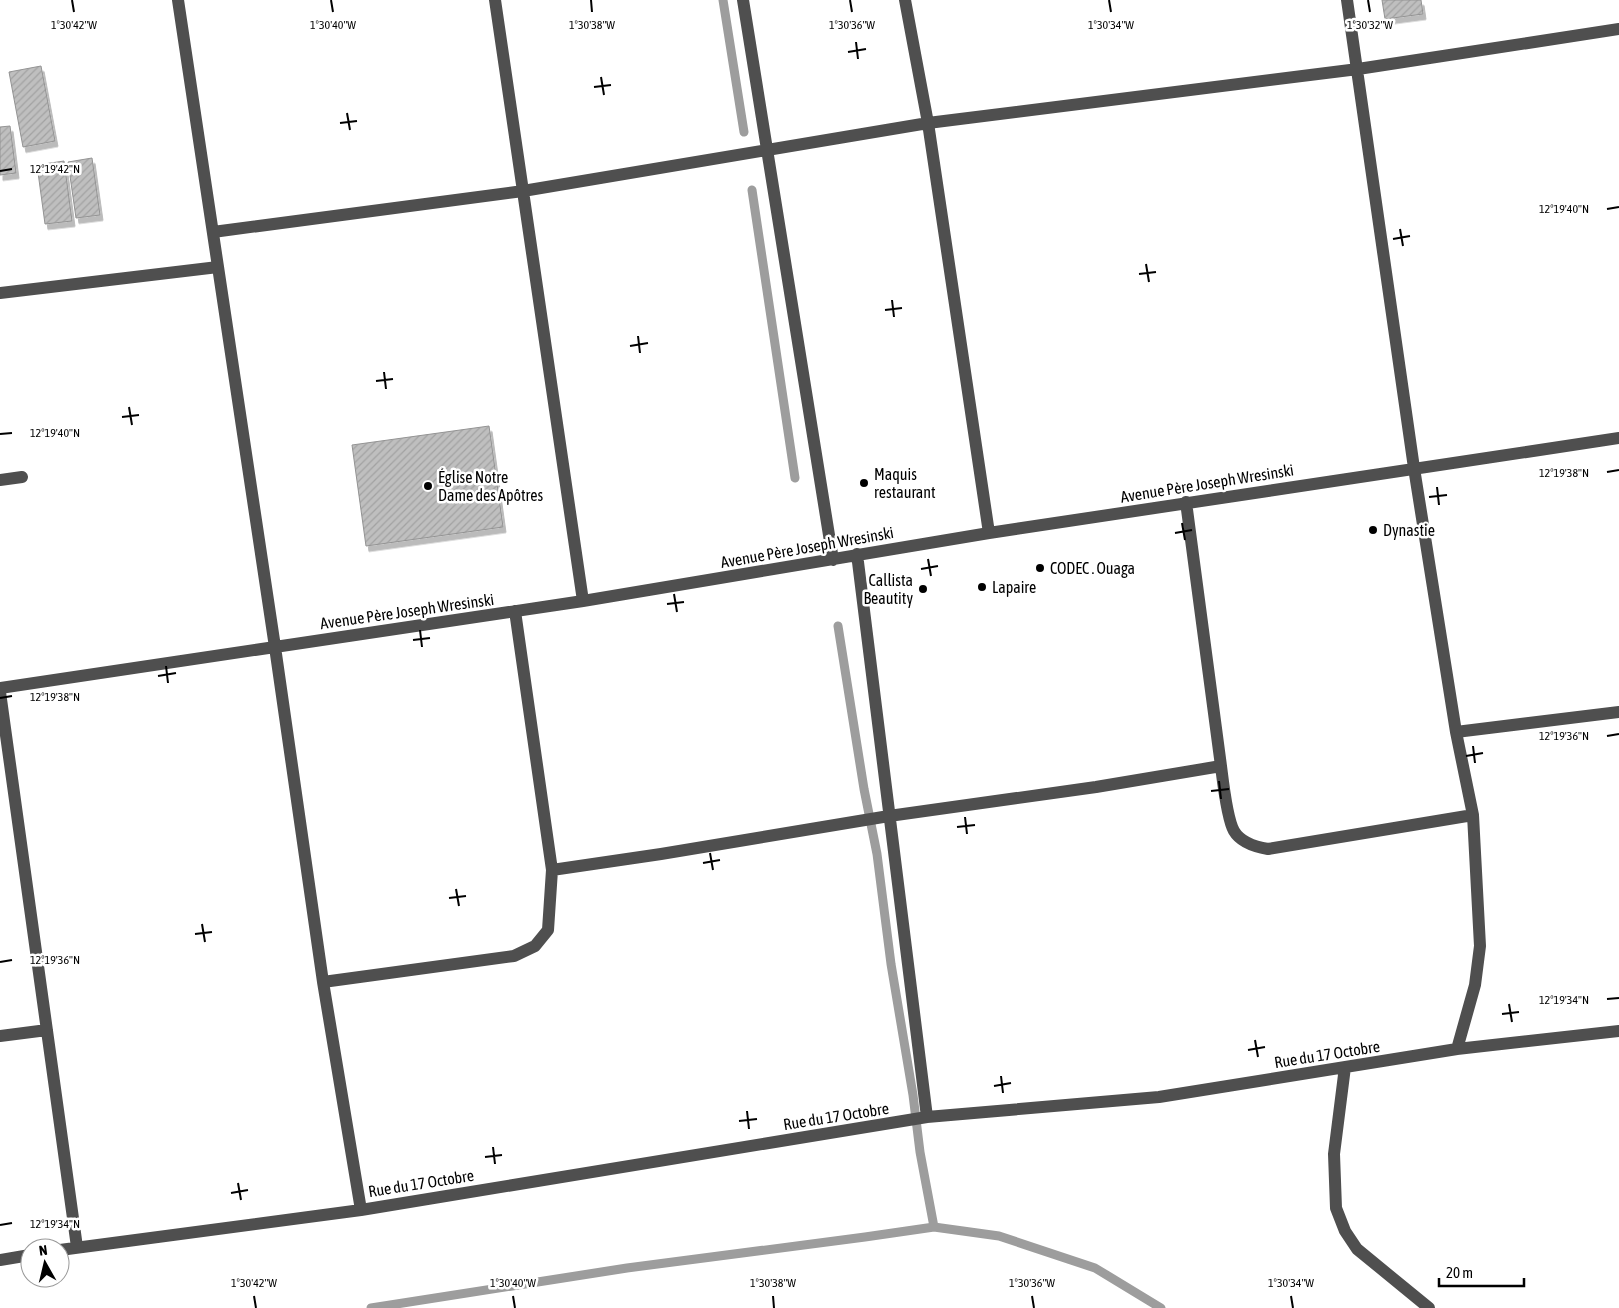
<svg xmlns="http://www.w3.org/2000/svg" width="1619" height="1308" font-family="'Asap Condensed',sans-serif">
  <defs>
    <pattern id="building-hatch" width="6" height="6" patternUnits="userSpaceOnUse" patternTransform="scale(1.25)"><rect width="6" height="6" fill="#bfbfbf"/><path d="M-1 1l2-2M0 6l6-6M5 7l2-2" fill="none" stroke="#a2a2a2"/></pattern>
    <filter id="shadow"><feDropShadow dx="3" dy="5.5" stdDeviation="0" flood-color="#0004"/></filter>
  </defs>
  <rect width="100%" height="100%" fill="#fff"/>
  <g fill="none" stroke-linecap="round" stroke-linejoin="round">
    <path stroke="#9d9d9d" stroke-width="9" d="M723,0L744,132
      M752,190L795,478
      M838,626L864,789L877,854L891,964L913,1095L920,1152L934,1227
      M371,1308L627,1268L865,1237L934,1227L999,1236L1095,1268L1161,1308"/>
  </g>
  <path fill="url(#building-hatch)" stroke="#939393" filter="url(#shadow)" d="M1382,0H1421L1423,14L1385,19Z
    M41,66L55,141L23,147L9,72Z
    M10,126L16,173L0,175V127Z
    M92,158L100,215L76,218L68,162Z
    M64,161L72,221L45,224L37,165Z
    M489,426L503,527L366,546L352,445Z"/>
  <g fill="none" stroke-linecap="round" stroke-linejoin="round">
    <path stroke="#4f4f4f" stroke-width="12" d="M178,0L275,647L323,982L361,1210
      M495,0L583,601
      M743,0L833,560
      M905,0L928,123L989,533
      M1347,0L1414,468L1456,732L1473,815L1480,946L1475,985L1457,1049
      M213,232L523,191L928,123L1358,69L1619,29
      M0,293L218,267
      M0,480L22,477
      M1186,502L1221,766C1223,782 1227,819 1234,831C1241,843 1256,847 1268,849L1473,815
      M857,554L927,1117
      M0,688L583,601L989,533L1619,438
      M0,692L77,1247
      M1456,732L1619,712
      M552,870L661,854L889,816L1096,787L1221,766
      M323,982L514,956L535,946L548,930L552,870L515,611
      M0,1036L47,1030
      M1345,1067L1334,1154L1336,1208L1345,1231L1357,1249L1429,1308
      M60,1250L361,1210L927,1117L1159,1097L1457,1049L1619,1031
      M0,1260L30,1255"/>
  </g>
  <path fill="none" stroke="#000" stroke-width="2" d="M72,0L74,12M331,0L333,12M591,0L592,12M850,0L852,12M1109,0L1111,12M1368,0L1370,12M856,42L858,59M848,52L866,49M601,77L604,95M594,87L611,85M347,113L350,130M340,123L357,121M0,171L12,169M1607,209L1619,207M1400,229L1403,246M1393,239L1410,236M1146,264L1149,282M1139,274L1156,272M892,300L894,317M885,310L902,308M638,336L640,353M630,346L648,343M384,372L386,389M376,381L393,379M129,407L132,425M122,417L139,415M0,434L12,433M1607,472L1619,470M1437,487L1439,505M1429,497L1447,495M1182,523L1185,540M1175,533L1192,530M928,559L931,576M921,569L938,566M674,594L677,612M667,604L684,602M420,630L422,647M413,640L430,638M166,666L168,683M158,676L176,673M0,698L12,696M1607,736L1619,734M1473,746L1475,763M1466,756L1483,753M1219,781L1221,799M1211,791L1229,789M965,817L967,834M957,827L975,825M710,853L713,870M703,863L720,860M456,889L459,906M449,898L466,896M202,924L205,942M195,934L212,932M0,962L12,960M1607,999L1619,998M1509,1004L1512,1022M1502,1014L1519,1012M1255,1040L1258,1057M1248,1050L1265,1047M1001,1076L1003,1093M994,1086L1011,1083M747,1111L749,1129M739,1121L757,1119M493,1147L495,1164M485,1157L502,1155M238,1183L241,1200M231,1193L248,1190M0,1225L12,1223M254,1296L256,1308M513,1296L515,1308M773,1296L774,1308M1032,1296L1034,1308M1291,1296L1293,1308"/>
  <g fill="#000" stroke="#fff" stroke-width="2">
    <circle cx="864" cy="483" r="5"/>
    <circle cx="428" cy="486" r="5"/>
    <circle cx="1373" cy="530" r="5"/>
    <circle cx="1040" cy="568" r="5"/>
    <circle cx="982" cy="587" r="5"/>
    <circle cx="923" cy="589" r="5"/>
  </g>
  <g text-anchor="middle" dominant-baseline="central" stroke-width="5" stroke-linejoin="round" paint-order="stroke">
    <g font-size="16" fill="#000" stroke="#fff" text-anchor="start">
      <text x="874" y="474">Maquis<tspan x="874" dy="18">restaurant</tspan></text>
      <text x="438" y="477">Église Notre<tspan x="438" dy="18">Dame des Apôtres</tspan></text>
      <text x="1383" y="530">Dynastie</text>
      <text x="1050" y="568">CODEC . Ouaga</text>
      <text x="913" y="580" text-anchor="end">Callista<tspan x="913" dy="18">Beautity</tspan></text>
      <text x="992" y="587">Lapaire</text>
    </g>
    <g font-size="16" fill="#000" stroke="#fff">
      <text transform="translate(1207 483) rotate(-9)">Avenue Père Joseph Wresinski</text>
      <text transform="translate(807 547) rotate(-10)">Avenue Père Joseph Wresinski</text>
      <text transform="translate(407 611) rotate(-8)">Avenue Père Joseph Wresinski</text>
      <text transform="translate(1327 1054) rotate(-9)">Rue du 17 Octobre</text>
      <text transform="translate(836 1116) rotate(-9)">Rue du 17 Octobre</text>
      <text transform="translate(421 1183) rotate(-9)">Rue du 17 Octobre</text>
    </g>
  </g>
  <g font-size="12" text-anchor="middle" fill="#000" stroke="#fff" stroke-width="5" stroke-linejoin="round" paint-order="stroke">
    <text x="74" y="29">1°30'42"W</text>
    <text x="333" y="29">1°30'40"W</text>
    <text x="592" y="29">1°30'38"W</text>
    <text x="852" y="29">1°30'36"W</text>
    <text x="1111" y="29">1°30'34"W</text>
    <text x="1370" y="29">1°30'32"W</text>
    <text x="55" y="173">12°19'42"N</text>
    <text x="1564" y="213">12°19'40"N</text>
    <text x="55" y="437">12°19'40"N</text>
    <text x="1564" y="477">12°19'38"N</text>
    <text x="55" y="701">12°19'38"N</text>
    <text x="1564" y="740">12°19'36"N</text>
    <text x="55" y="964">12°19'36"N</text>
    <text x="1564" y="1004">12°19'34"N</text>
    <text x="55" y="1228">12°19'34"N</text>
    <text x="254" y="1287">1°30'42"W</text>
    <text x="513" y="1287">1°30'40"W</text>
    <text x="773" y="1287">1°30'38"W</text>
    <text x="1032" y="1287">1°30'36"W</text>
    <text x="1291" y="1287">1°30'34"W</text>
  </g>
  <g transform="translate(45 1263) rotate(352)"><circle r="24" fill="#ffffff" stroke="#999999"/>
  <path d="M0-4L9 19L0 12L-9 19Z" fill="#000000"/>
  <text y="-8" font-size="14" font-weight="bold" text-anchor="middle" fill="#000000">N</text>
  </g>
  <path d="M1439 1278v8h85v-8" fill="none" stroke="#000000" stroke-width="2.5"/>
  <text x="1446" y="1278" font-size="15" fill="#000000" stroke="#ffffff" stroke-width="4" paint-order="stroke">20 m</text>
</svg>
